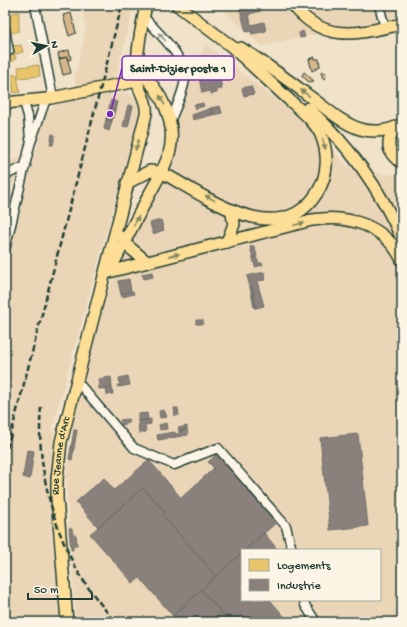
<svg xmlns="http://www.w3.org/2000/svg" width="407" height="627" font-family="'Gochi Hand',sans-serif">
  <rect width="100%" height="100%" fill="#f1e2ca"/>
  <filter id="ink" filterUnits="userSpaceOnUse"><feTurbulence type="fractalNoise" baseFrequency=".025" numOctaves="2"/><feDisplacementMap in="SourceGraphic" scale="8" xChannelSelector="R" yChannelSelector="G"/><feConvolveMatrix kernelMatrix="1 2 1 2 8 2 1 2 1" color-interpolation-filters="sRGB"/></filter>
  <g filter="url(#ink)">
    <path fill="#ead5b7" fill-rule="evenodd" d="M81,5H134L115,81L109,96L127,92L141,106L52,429L54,433L50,472L49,501L59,622H5V266L44,119L49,111L56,105L72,100L75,91V76L86,29Z
      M217,5H402V15L262,46Z
      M205,44L302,120L352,170L402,176V622H76L66,477L75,415L108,291ZM242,550H380V600H242Z
      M24,157L19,178L14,180L5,199V162Z"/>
    <path fill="#e9c46a" stroke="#ac9c5a" d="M19,12V31L11,33L7,14Z
      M21,45L23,52L15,54L13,46Z
      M15,55L16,59H13L14,61L5,62V56Z
      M39,65L40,76L19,78L18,67Z
      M17,74L20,92L13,93V81L9,79L12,75Z
      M5,129H7V141H9V145H5Z"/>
    <path fill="#8a817c" stroke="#6a6d66" d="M239,5H260L261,11L249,14L251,25L264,22L266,31L252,34L251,31L246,32Z
      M303,31L305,37L300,38L299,33Z
      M219,73L222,89L217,90V93L211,94L210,91L202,93L199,77Z
      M251,86L254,94L244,96L242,88Z
      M111,100L117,102L115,110L109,108Z
      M203,103L204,106L195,109L194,105Z
      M128,105L133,106L128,127L123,126Z
      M220,106L222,113L212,115L211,108Z
      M109,108L115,110L112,121L106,119Z
      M211,108L212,115L193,120L192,115Z
      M106,119L112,121L109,131L104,129Z
      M52,134L55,135L53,145H50Z
      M161,220L164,230L153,234L150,223Z
      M254,246L257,255L256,257L253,258L250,247Z
      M256,257L259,263H262L263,265L255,267L253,258Z
      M152,272L153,277L144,279L142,274Z
      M264,272L265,280L257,281L264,306L256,308L252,287H250L247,276Z
      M129,279L131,291L121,294L118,281Z
      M250,287H252L256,308H254Z
      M131,291H133L134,294L122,297L121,294Z
      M196,320H203V324H196Z
      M128,376L130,385L118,387L117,385H120L119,378Z
      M111,377L112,388L99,389L98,379Z
      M112,388L113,394L107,395L106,389Z
      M174,408H178L179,415L175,416Z
      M164,410L167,417L160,418L159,411Z
      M147,413L148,420L138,421V414Z
      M128,419L129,423L122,425L120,420Z
      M151,419V424L145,425L146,432L139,433L138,421Z
      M166,423L167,429L160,430L159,425Z
      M187,426V429L179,431L178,428Z
      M187,429L188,435L158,440L157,435L174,432L177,434H179V431Z
      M74,430H77L72,460L69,459Z
      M358,434L368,526L330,530L320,438Z
      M27,450L34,451L30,479L23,477Z
      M216,455L224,460L278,521L245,550H242V553L216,576L162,515L165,512L143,488L98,527L76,502L104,478L114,490L149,460L181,498L214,468L208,462Z
      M143,488L165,512L162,515L216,576L173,616L140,578L133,583L90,534Z
      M69,528L72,529L73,535H76L77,545H73V550H71Z
      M264,533L278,550H245Z
      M242,553V600H270L289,622H230L201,590Z
      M201,590L230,622H179L173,616Z"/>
    <path fill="#d8b68a" stroke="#1f3d34" d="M71,13L76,33L69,36L63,15Z
      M69,50L71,59L68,60L67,57L59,59L58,53Z
      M67,57L71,73L63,75L59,59Z
      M315,57V59H319L320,67L312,71L309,59Z
      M304,72L314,81L309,82L302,76Z
      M321,72H325L326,78L323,79Z"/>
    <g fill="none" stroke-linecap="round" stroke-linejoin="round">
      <g stroke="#1f3d34" stroke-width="11">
        <path id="minor" d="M35,5L53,98
          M379,5L385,28
          M143,16C156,31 186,57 185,78C184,92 175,109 170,122
          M5,30L9,51L5,52
          M24,102L28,116L30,139
          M5,175L26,166
          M5,250L30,145L46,99
          M76,380L134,448L174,465L218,448L286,526L292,550
          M304,600L305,605L316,622"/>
      </g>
      <g stroke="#1f3d34" stroke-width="14">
        <g id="major">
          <path d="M177,5L235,49"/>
          <path d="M293,5C325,45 359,33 402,24"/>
          <path d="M241,48C264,63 287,79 309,96C325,107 341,123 360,129C374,133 390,131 402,124"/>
          <path d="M5,103L46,99L137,81"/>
          <path d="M308,108C349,145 380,188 402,239"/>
          <path d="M397,127C385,139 386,154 402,162"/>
          <path d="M127,183L150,171L161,172C204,195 279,253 317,193C328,176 329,154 321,135C314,120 299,109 286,97C268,80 249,63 231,46"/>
          <path d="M123,237L129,247L147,262"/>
          <path d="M227,242L234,224L231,210"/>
          <path d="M109,272L312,220C348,214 385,225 402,260"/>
          <path d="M109,272C121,249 133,225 146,201C153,187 162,173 168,157C179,125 162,90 137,69"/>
          <path id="s1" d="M67,622L57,498V479L61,442L146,114C148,100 138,92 137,79C136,54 141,29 146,5"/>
        </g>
      </g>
      <use href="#minor" stroke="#fcf5e5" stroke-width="8"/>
      <use href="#major" stroke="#fcde96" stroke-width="11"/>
      <path stroke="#1f3d34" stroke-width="2.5" stroke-dasharray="6 3" stroke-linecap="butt" d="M41,407C36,461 51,523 77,570C87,588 101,604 113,620
        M5,457L122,5"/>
    </g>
    <defs><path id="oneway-solid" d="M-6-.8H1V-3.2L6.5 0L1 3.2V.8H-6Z"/></defs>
    <use fill="#8e998c" href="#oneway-solid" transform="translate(162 37) rotate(-131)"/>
    <g fill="#828560">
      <use href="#oneway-solid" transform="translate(305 93) rotate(-144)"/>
      <use href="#oneway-solid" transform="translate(162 100) rotate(-118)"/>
      <use href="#oneway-solid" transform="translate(324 144) rotate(74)"/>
      <use href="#oneway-solid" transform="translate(137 145) rotate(105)"/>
      <use href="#oneway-solid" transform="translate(210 198) rotate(-151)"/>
      <use href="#oneway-solid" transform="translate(136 221) rotate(-62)"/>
      <use href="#oneway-solid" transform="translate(299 224) rotate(-15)"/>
      <use href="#oneway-solid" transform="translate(174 255) rotate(-14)"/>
    </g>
  </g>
  <g text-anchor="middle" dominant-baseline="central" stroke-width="4" stroke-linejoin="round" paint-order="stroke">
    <g font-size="11" fill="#1f3d34" stroke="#fcf5e5">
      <text stroke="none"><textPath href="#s1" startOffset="167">Rue Jeanne d'Arc</textPath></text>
    </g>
  </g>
  <path fill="none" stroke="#7b2cbf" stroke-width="1.5" d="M110 114L122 68"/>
  <circle fill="#7b2cbf" stroke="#fcf5e5" stroke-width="1.5" cx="110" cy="114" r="4"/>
  <rect fill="#fcf5e5" stroke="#7b2cbf" stroke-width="1.5" x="122" y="56" width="112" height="24" rx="4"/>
  <g font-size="12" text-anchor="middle" font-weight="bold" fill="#1f3d34">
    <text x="178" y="72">Saint-Dizier poste 1</text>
  </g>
  <rect width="407" height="627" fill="none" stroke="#fcf5e5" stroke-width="20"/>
  <rect x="10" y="10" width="387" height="607" fill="none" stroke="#1f3d34" stroke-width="1.5" filter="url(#ink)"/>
  <rect x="241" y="549" width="140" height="52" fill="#fcf5e5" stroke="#a4ab9e"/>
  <rect x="249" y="559" width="20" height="12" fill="#e9c46a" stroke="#a4ab9e"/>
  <text x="277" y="569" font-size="12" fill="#1f3d34">Logements</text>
  <rect x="249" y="579" width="20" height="12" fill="#8a817c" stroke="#a4ab9e"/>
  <text x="277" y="589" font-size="12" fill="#1f3d34">Industrie</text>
  <g transform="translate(46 46) rotate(81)" stroke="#fcf5e5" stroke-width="3" paint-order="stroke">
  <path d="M0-3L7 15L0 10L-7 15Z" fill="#1f3d34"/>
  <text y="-6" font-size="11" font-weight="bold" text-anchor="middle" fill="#1f3d34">N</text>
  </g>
  <path d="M28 593v6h64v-6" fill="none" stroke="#1f3d34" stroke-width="2"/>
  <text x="34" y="593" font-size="12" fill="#1f3d34" stroke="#fcf5e5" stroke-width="3" paint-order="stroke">50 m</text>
</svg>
